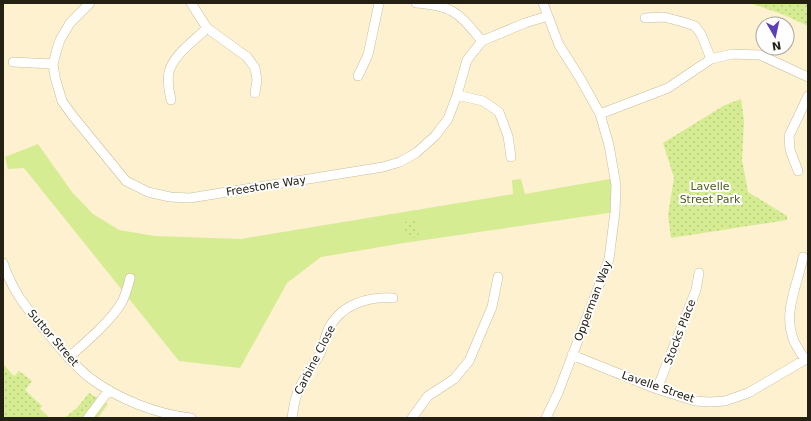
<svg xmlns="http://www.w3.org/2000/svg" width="811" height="421" font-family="'DejaVu Sans',sans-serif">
  <defs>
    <pattern id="park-dots" width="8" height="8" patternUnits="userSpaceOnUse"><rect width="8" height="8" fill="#d5ec93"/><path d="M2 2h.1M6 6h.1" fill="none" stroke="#b7ca7e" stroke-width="1.8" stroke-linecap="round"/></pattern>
  </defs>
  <rect width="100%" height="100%" fill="#fdf1d0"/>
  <path fill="#d5ec93" d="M38,144L72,192L93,214L119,230L155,236L241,239L513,194L512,180L521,179L525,194L615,178V212L404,243L321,257L287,283L240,368L179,361L24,168L8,169L5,157Z"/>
  <path fill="url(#park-dots)" d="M750,3H808V26L782,14Z
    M741,99L744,121L742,160L748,192L787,216V220L671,238L668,215L674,178L663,143L725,105Z
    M414,219L419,236L408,240L403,223Z
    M3,364L14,376L19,371L32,381L25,390L42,406L40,409L50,418H4L3,414Z
    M89,393L108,404L98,418H64L77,408Z"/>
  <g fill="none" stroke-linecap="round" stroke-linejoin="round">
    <g stroke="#c8bd9d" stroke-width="10">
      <path id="minor" d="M90,3L70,23L60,40L57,49L53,64L55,77L62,101L72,115L126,181L148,192L170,197L190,198L383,167L400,162L416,153L435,136L448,119L457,95L467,60L482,41L525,23L548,16
        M191,3L207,28L247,57L255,68L257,80L255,93
        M416,3C455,6 458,13 482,41
        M543,3L559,45L580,78L600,114L609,145L616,185L615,212L609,259L558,393L546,418
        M645,18L664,17L683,22L695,26L701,34L711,59
        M13,62L53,64
        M358,76L368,55L379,3
        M457,95L483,101L499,112L508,136L511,157
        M171,100C169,91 167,81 169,72C173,55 195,40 207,28
        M600,114L668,88L711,59L732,54L760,55L808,77
        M798,171L790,150L789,136L808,96
        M803,257C798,285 782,312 794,341C797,348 802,354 805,360
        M3,263C13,292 25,306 44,329C59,346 72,364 90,378C118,399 156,414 191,418
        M572,355L657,389L695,401L710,402L725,401L748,393L808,358
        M68,358C86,342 110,322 122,302C126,294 128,286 130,278
        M657,389L696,290L699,273
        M88,418L109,390
        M292,418C293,411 294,404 296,397C300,381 312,368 320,354C323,346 325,338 328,330C340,305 367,296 393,298
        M412,418L428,396L454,379L469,361L492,307L498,277"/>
    </g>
    <use href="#minor" stroke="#fff" stroke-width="9"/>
  </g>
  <g text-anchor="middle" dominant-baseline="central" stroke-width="4" stroke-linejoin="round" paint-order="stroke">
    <g font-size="11" fill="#242014" stroke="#fefefe">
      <text transform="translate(266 186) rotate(-9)">Freestone Way</text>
      <text transform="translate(593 301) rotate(-69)">Opperman Way</text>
      <text transform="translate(680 332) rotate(-69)">Stocks Place</text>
      <text transform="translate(53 338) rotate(49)">Suttor Street</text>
      <text transform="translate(315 360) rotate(-63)">Carbine Close</text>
      <text transform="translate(658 387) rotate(19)">Lavelle Street</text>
    </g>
    <g font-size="11" fill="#505f1b" stroke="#fefefe">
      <text x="710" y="186">Lavelle<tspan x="710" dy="13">Street Park</tspan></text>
    </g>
  </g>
  <rect width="811" height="421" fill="none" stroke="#242014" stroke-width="8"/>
  <g transform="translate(775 36) rotate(171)"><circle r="19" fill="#fefefe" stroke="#a7a5a0"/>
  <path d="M0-3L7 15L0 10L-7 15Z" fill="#5d40b8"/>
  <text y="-6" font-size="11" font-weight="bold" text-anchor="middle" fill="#242014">N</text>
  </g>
</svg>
